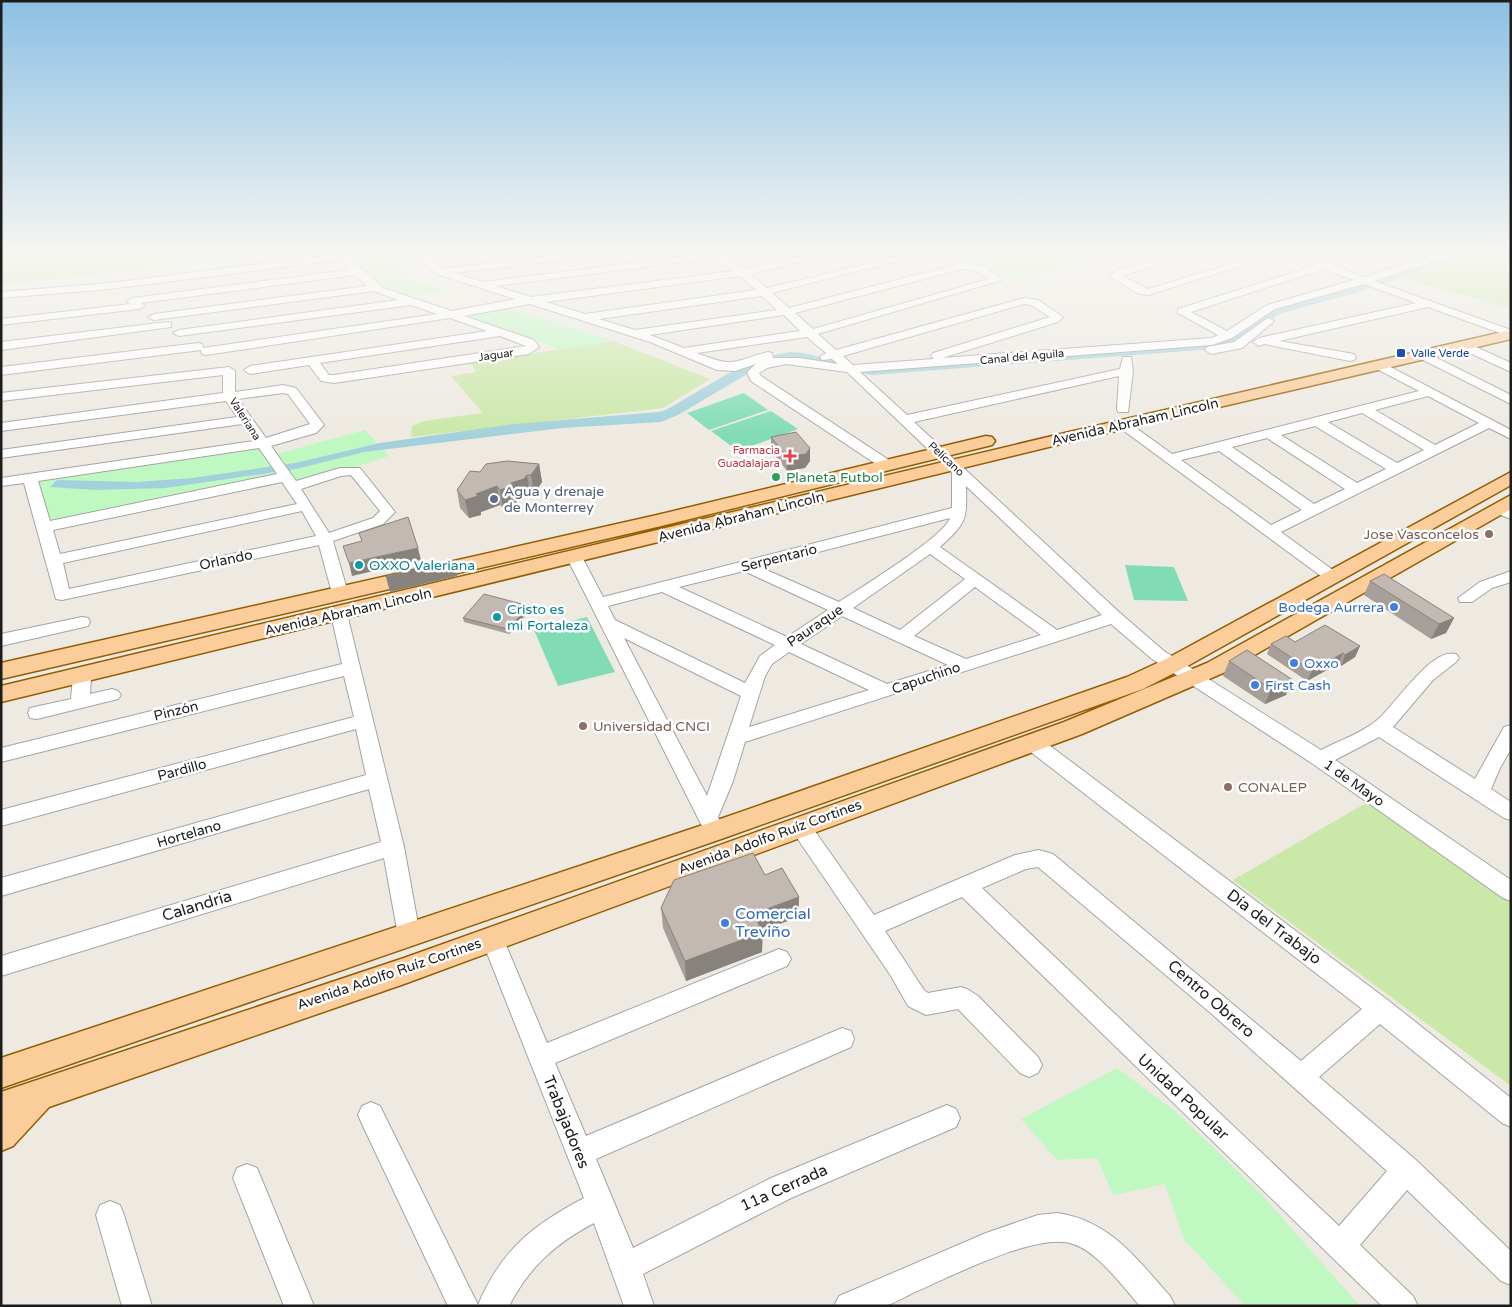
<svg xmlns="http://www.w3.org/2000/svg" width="1512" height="1307" font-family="'Varela Round',sans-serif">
  <rect width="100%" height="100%" fill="#eeeae2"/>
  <path fill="#cae8a8" d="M1,254H284L1,285Z
    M1473,254H1511V308L1399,278Z
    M613,341L710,379L663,408L411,437L412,426L424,421L483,413L451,376L476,372L471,363Z
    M1366,803L1476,870L1511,895V1086L1233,880Z"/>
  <path fill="#bff8c1" d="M346,254H386L414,280L451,291L407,296L381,286Z
    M964,254H1064L1083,264L1011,281Z
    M506,307L613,341L562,350L464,317Z
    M365,430L389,456L293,487L285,477L45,527L30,479L261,444L270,456Z
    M1117,1068L1175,1111L1263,1196L1360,1306H1245L1184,1239L1165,1184L1113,1195L1097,1158L1057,1160L1021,1119Z"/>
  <path fill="#81dcb6" d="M744,393L768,410L709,430L687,413Z
    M771,411L798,429L738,451L711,431Z
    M1125,565L1174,567L1188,601L1134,600Z
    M587,617L615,672L558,686L534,630Z"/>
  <path fill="#a3d1db" d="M1446,254H1473L1355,293L1279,314L1226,348L872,375L797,359L764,364L678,415L661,422L562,428L364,452L296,469L166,488L96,490L50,487L57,480L137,482L192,478L295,463L380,443L514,424L658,412L666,410L753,359L790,352L804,353L871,370L1212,341L1258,313Z"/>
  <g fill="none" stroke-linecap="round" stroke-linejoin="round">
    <g stroke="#a4a4a4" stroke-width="2">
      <path id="minor" d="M335,254H345L383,288L452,311L515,299L437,274L411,254H447L446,256L428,258L443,269L566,254H592L587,257L455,273L483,282L706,254H732L728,257L744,269L812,254H828L750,274L767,288L908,254H924L772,293L789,308L962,263L982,265L1002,280L818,334L836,350L1024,298L1038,300L1063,317L1058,322L942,358L1212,338L1218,335L1178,313V309L1314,266L1287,256L1286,254C1302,254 1314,262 1324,263C1335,263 1351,254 1367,254L1366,256L1334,266L1364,277L1437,254H1451L1450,256L1374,281L1511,330V337L1428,307L1279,341L1354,354L1356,357L1354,360L1350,361L1264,344L1259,346L1253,342L1259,338L1416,303L1364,284L1275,309L1232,338L1212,345L860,372L907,415L1120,369L1123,357H1131L1133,371L1128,412H1118L1117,409L1119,376L914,422L1120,613L1164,651L1321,750C1338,741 1360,734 1376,721C1395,706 1431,647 1456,654L1459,658L1456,662L1433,680L1393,727L1475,779L1504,727L1511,725V749L1500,768L1491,789L1511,802V820L1504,818L1379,737L1335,760L1511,880V901L1503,898L1313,764L1152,659L1111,624L745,742L733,781L718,817L721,824L718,830L711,832L704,830L567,558L575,553L581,555L603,597L952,508V472L847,372L786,364L767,368L759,373L761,376L892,462L894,465L892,468H882L751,381L747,372L756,364L735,371L717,370L650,342L530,304L464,316L534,340L539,347L529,354L334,383L321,381L309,365L250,374L244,370L250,366L487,331L450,318L206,355L202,354L201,350L1,375V367L198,343L202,344L203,348L437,314L411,305L179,336L173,333L179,330L398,300L374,291L154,320L148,317L154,314L367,286L355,275L141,303L145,306L139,309L1,325V319L130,304L127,301L132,298L349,270L340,260L110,289L1,298V292L110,283ZM716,258L734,271L531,297L496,286ZM962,269L975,270L989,279L813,329L795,313ZM1324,269L1354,280L1267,305L1227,331L1191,312ZM740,276L756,290L585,314L546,302ZM762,296L777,310L635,330L599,319ZM1024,304L1031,305L1050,317L933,353L931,356L934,359L853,365L843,356ZM784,315L800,331L684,348L650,335ZM500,336L526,346L334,375H329L320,363ZM807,337L826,353L820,357L822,360L832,359L838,364L800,358H773L772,353L768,352C731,362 735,368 697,353ZM966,486L1102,615L1057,630L940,547C966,523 967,521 966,486ZM950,518C944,537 860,588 839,602L760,567ZM930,554L965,579L900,630L853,608ZM744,571L828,610L787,637L679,587ZM975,587L1041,635L966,659L914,636ZM662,592L775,645L760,656L745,683L615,620L608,606ZM842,616L948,665L887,684L801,644ZM624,638L741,696L707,796ZM789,652L869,690L749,727L765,676L772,664Z
        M1062,254H1101L1082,260Z
        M1174,254H1189L1122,276L1148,289L1265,254H1279L1148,295L1137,293L1109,276L1117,270Z
        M1268,318L1274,321L1272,323L1242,348L1211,354L1205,350L1207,347L1234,342Z
        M167,322L171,323V327L1,350V342Z
        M1463,341L1511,363V372L1459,348L1457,345Z
        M1423,351L1511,395V404L1419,358L1417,355Z
        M1379,361L1511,430V439L1489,428L1281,532L1337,573L1339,576L1331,581L1325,579L1116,425L1123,421L1128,422L1172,454L1419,391L1375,368L1373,365L1375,362ZM1428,396L1479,423L1435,445L1375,410ZM1362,413L1424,450L1397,463L1328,422ZM1315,426L1386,469L1357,483L1281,435ZM1267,438L1345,489L1314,504L1232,447ZM1219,451L1302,510L1271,525L1181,460Z
        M229,367L235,371V392L283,385L296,388L324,425L316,433L271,446L296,481L340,468H360L395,512L383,524L333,541L348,593L346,597H334L332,593L319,545L62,600L56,599L24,483L1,486V478L254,441L242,424L1,458V450L237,417L226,401L1,431V423L223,393V375L1,401V393ZM283,393L288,394L310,424L266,438L238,399ZM259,448L277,474L50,521L38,481ZM351,475L380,511L373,518L329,533L301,489L341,476ZM282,482L297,504L60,554L53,530ZM302,511L316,536L69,589L63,563Z
        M1498,505L1511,509V519L1493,512L1491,509L1493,506Z
        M1511,571V582L1492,588L1472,602H1460L1458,598L1480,582Z
        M339,609L345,610L347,614L404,847L420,935L417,942L409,945L401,942L398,935L384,858L1,976V956L381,842L369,789L1,896V878L366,775L356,729L1,826V810L354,717L344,676L1,762V748L342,664L331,614L333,610Z
        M82,617L88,618L90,622L88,626L1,646V634Z
        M82,670L88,672L91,676L90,694L112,689L118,691L121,695L118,699L37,719L30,718L28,713L30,708L71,699L73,676L76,672Z
        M1034,737L1041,739L1389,1001L1511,1098V1127L1502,1123L1380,1024L1319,1077L1416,1160L1511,1251V1285L1501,1281L1407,1190L1360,1245L1413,1296L1418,1306H1382L962,897L885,931L924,990L928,993L961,987L969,990L978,996L1038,1057L1042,1065L1038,1073L1029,1077L1020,1073L958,1009L926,1015L908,1006L891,976L793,832L790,826L793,820L800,818L807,820L874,915L1015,855L1039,850L1053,854L1301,1061L1362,1009L1027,749L1024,744L1027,739ZM1038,867L1213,1015L1387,1171L1339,1226L982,888L1026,869Z
        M492,928L500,931L503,938L547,1043L779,949L787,952L791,959L787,966L555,1063L586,1136L842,1028L851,1031L854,1039L851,1047L596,1159L633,1248L771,1178L947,1105L956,1109L960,1118L956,1127L791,1198L643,1274L654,1306H624L594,1223C556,1243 529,1267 509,1306H448L362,1124L358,1115L362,1106L371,1102L380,1106L478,1305C501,1250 533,1225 584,1198L481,938L484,931Z
        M247,1164L257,1168L314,1306H284L233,1178L237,1168Z
        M110,1201L120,1205L124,1215L152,1306H122L96,1215L100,1205Z
        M1058,1213C1110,1221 1137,1259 1170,1296L1175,1306H1140C1123,1287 1098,1252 1073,1244C1038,1231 950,1277 915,1292C906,1296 894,1304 884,1306C869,1307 850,1306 834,1306L839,1296L986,1233L1038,1215Z"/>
    </g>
    <g stroke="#935e02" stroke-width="3">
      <path id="major" d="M1511,330V339L1065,443L1,702V686L1065,433Z
        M986,436L992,437L995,441L992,445L657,527L1,679V663L657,515Z
        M1511,472V485L1182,669L1143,689L724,838L1,1088V1058L706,824L1127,677L1166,659Z
        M1511,495V509L1223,673L1082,734L404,984L49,1107L13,1146L1,1151V1092L404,958L1064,722L1207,663Z"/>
    </g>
    <use href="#minor" fill="#fff" fill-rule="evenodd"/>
    <use href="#major" fill="#facd9b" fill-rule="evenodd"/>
  </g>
  <path fill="#a79f99" d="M771,437L810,461L805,468L787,471L771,450Z
    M539,464L542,482L534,494L530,493L527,497L516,500L517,504L503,508L500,505L481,512V515L469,518L460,508L457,490Z
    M1370,581L1454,618L1446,633L1431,639L1364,595Z
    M529,611L509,634L464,622L463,618Z
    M1295,642L1360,646L1355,657L1341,666L1338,664L1307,681L1267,654L1271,644Z
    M1229,661L1286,695L1265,704L1223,676Z
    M765,875L799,897L798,917L762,931V952L686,981L663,928L661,908Z"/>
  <path fill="#88827d" d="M810,448V461L805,468L787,471V457Z
    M539,464L542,482L534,494L531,475Z
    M527,475L530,493L527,497L516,500L517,504L503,508L500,490Z
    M497,486L500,505L481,512V515L469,518L465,500L476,494Z
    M418,548L421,560L352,576L349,563Z
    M454,561L457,576L390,592L386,577Z
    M529,606V611L509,634L508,629Z
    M1454,618L1446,633L1431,639L1439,624Z
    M1360,646L1355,657L1341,666L1345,655Z
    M1343,653L1338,664L1307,681L1312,671Z
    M1293,680L1286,695L1265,704L1271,689Z
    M799,897L798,917L753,934V914Z
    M763,932L762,952L686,981L685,961Z"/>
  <path fill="#c2b9b2" stroke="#88827d" d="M796,432L810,448L806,454L787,457L771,437Z
    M507,461L539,464L531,475H527L524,479L511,483L514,485L500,490L497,486L476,494L478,496L465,500L457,490L470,471L480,472L486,464Z
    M408,517L418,548L349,563L343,546L362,541L359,533Z
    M454,561L386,577V576Z
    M1384,574L1454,618L1439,624L1370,581Z
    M484,594L529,606L508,629L463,618Z
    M1325,625L1360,646L1345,655L1343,653L1312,671L1271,644L1286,636L1295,642Z
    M1247,650L1293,680L1271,689L1229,661Z
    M753,853L765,875L782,868L799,897L753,914L763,932L685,961L661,908L674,880Z"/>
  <linearGradient id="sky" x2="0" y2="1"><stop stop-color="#8cc0e3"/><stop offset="0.58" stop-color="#f7f6f2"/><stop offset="1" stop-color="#f7f6f2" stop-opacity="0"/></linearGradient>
  <rect width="1512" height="437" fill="url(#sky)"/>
  <rect fill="#1a4fb4" stroke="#fff" stroke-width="2" x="1396" y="348" width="10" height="10" rx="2.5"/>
  <path fill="#e0444e" stroke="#fff" stroke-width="2" d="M787.5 448.5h5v5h5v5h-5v5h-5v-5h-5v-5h5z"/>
  <circle fill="#2e9e5b" stroke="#fff" stroke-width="2" cx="776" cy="477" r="5"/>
  <circle fill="#5c6f8a" stroke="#fff" stroke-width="2" cx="494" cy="499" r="5"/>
  <g fill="#8d6e63" stroke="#fff" stroke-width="2">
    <circle cx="1489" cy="534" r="5"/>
    <circle cx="583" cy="726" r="5"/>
    <circle cx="1228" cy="787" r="5"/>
  </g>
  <g fill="#0f9aa8" stroke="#fff" stroke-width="2">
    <circle cx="359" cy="565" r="5"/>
    <circle cx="497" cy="617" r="5"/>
  </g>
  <g fill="#3f7fe0" stroke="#fff" stroke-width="2">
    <circle cx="1394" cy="607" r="5"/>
    <circle cx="1294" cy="663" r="5"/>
    <circle cx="1255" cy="685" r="5"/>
    <circle cx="725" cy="923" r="5"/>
  </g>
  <g text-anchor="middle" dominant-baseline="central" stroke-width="5" stroke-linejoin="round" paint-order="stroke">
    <g font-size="11" fill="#164399" stroke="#fff" text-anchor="start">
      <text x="1411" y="353">Valle Verde</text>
    </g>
    <g font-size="11" fill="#1d1d1d" stroke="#fff">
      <text transform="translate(496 355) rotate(-8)">Jaguar</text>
      <text transform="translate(1022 357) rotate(-5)">Canal del Aguila</text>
      <text transform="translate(245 419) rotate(57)">Valeriana</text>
      <text transform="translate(946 459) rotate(43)">Pelícano</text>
    </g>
    <g font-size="11" fill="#be3a42" stroke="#fff" text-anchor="end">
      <text x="780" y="450">Farmacia<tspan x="780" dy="13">Guadalajara</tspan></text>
    </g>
    <g font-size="14" fill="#1d1d1d" stroke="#fff">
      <text transform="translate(1135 422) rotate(-13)">Avenida Abraham Lincoln</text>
      <text transform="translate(741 517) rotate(-14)">Avenida Abraham Lincoln</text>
      <text transform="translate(779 558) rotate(-14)">Serpentario</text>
      <text transform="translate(226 560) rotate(-12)">Orlando</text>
      <text transform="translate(348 612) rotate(-13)">Avenida Abraham Lincoln</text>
      <text transform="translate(815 626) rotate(-34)">Pauraque</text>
      <text transform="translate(926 678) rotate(-19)">Capuchino</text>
      <text transform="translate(176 711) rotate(-14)">Pinzón</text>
      <text transform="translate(182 770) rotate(-15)">Pardillo</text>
      <text transform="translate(1354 783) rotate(35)">1 de Mayo</text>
      <text transform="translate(189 834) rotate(-16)">Hortelano</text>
      <text transform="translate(770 837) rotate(-20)">Avenida Adolfo Ruíz Cortines</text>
      <text transform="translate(389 974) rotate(-19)">Avenida Adolfo Ruíz Cortines</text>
    </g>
    <g font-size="14" fill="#27864d" stroke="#fff" text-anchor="start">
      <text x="786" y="477">Planeta Futbol</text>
    </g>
    <g font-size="14" fill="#4e5e75" stroke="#fff" text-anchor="start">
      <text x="504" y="491">Agua y drenaje<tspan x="504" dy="16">de Monterrey</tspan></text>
    </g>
    <g font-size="14" fill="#785e54" stroke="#fff" text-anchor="start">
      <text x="1479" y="534" text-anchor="end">Jose Vasconcelos</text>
      <text x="593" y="726">Universidad CNCI</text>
      <text x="1238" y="787">CONALEP</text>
    </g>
    <g font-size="14" fill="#0d838f" stroke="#fff" text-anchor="start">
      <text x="369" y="565">OXXO Valeriana</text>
      <text x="507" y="609">Cristo es<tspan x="507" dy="16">mi Fortaleza</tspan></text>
    </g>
    <g font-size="14" fill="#366cbe" stroke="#fff" text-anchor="start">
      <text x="1384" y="607" text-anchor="end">Bodega Aurrera</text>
      <text x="1304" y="663">Oxxo</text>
      <text x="1265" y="685">First Cash</text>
    </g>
    <g font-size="16" fill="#1d1d1d" stroke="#fff">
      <text transform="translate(197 906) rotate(-17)">Calandria</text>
      <text transform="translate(1274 927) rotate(37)">Día del Trabajo</text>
      <text transform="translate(1211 999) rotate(41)">Centro Obrero</text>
      <text transform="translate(1183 1097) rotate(43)">Unidad Popular</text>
      <text transform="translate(566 1122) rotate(68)">Trabajadores</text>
      <text transform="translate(784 1188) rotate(-24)">11a Cerrada</text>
    </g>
    <g font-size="16" fill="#366cbe" stroke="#fff" text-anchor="start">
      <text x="735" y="914">Comercial<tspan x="735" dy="18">Treviño</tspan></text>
    </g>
  </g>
  <rect width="1512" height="1307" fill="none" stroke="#1d1d1d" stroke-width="5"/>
</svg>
